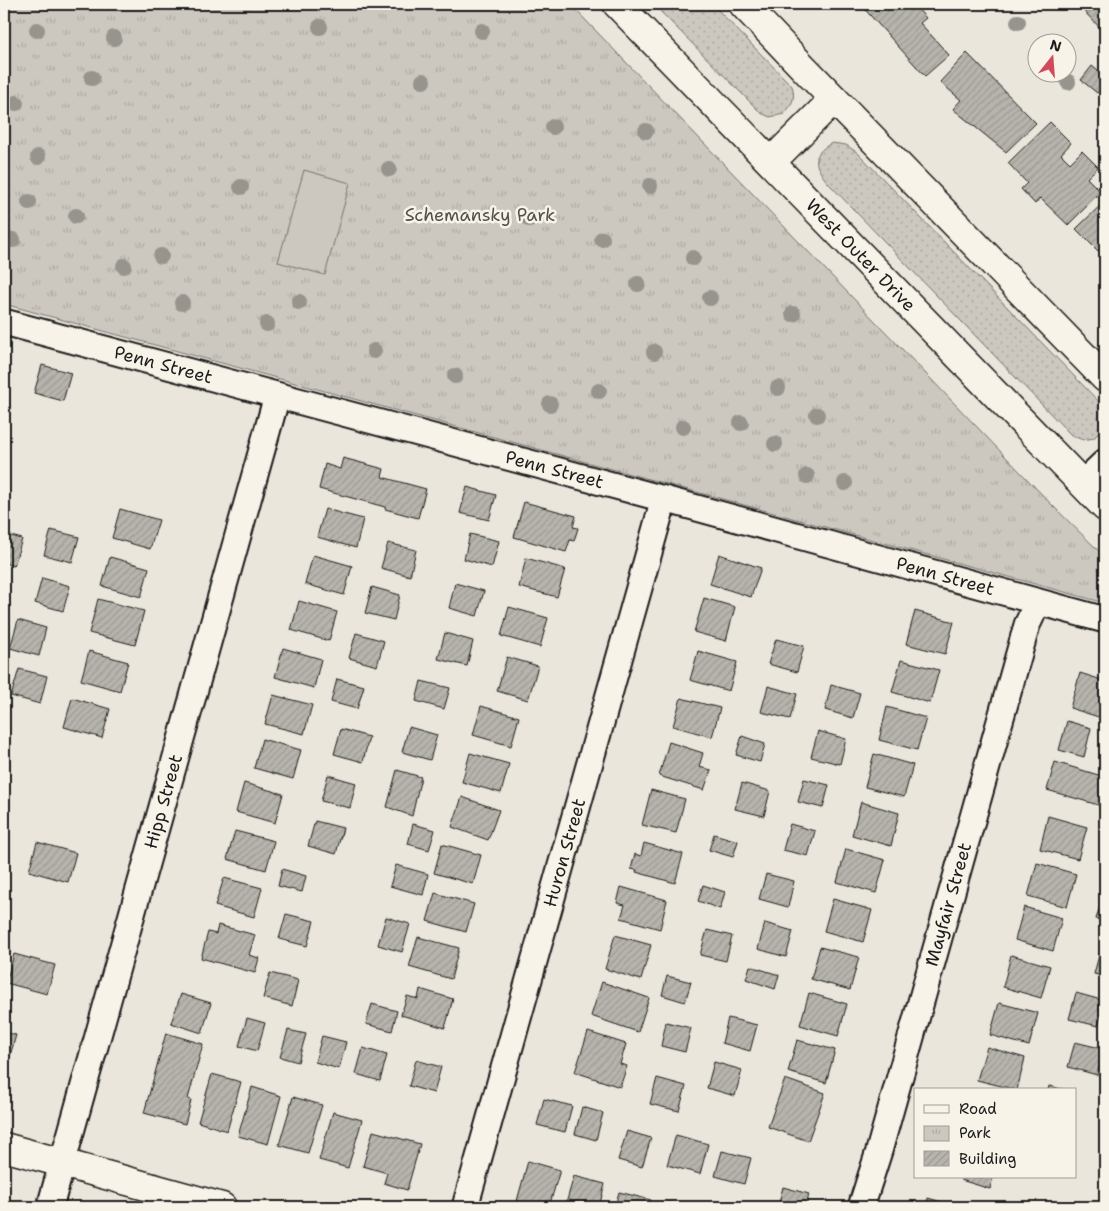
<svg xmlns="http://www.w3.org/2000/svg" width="1109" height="1211" font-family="'Shantell Sans',sans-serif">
  <defs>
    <pattern id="grass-dots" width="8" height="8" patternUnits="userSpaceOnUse" patternTransform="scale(1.25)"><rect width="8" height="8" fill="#ccc8c0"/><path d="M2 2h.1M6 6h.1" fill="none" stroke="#afaba4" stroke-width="1.8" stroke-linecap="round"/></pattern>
    <pattern id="park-tufts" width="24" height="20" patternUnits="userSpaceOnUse" patternTransform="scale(1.25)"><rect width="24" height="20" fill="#ccc8c0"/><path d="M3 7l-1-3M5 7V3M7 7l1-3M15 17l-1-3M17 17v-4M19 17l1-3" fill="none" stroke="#afaba4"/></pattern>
    <pattern id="building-hatch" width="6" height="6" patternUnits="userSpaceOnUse" patternTransform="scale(1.25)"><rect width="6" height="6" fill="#b6b4ac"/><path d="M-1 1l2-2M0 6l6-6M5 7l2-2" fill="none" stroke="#9c9a93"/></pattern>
  </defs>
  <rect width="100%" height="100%" fill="#eae6dc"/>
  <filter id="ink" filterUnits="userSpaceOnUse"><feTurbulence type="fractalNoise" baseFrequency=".02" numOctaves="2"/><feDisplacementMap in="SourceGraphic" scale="10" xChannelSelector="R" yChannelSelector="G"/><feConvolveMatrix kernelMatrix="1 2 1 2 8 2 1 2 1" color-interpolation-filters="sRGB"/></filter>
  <g filter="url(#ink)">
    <path fill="url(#grass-dots)" stroke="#74726e" d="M653,4H712L792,86C796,98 792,105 784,114L770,117L761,113Z
      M832,143L846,145L858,153L1105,408V424L1094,438L1083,440L1071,435L828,183C815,166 809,155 832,143Z"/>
    <path fill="url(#park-tufts)" stroke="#74726e" d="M4,4H570L1054,507L1105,557V603L4,304Z"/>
    <path fill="#ccc8c0" stroke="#74726e" d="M304,170L350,183L325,275L278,262Z"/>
    <path fill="url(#building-hatch)" stroke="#1c1c1c" d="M860,4H913L926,18L920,23L949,55L925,76Z
      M1077,4H1105V33Z
      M967,53L1036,123L1006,152L953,109L961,100L940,82Z
      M1092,66L1105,77V83L1097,93L1081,80Z
      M1050,122L1071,143L1061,154L1070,163L1082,151L1098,167L1087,178L1101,192L1068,225L1040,198L1035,204L1021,189L1027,183L1008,163Z
      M1105,201V244L1098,251L1076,229Z
      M42,365L71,373L63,401L34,393Z
      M343,458L384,469L382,477L426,489L418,518L385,509V507L319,489L325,464L340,469Z
      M467,487L496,495L489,520L460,513Z
      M524,502L576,516L573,527L578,528L574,541L570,540L566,552L514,537Z
      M120,509L159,520L150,549L112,538Z
      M325,509L363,519L356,548L317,537Z
      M51,530L79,537L72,562L44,555Z
      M4,534L22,539L14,566L4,563Z
      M470,534L499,541L492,567L464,559Z
      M388,543L416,550L410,576L381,568Z
      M719,554L761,568L751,597L710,584Z
      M313,555L352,566L344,595L305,584Z
      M110,557L149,568L141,597L102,586Z
      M526,558L565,569L557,597L519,587Z
      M42,578L70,586L63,611L35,603Z
      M455,583L484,591L477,616L449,608Z
      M372,587L400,595L394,620L365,613Z
      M704,598L735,607L726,641L694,632Z
      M98,599L144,611L135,645L89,633Z
      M299,601L337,612L329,641L291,630Z
      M509,607L548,618L540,647L501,636Z
      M915,611L954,622L945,654L906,644Z
      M18,620L46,628L39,656L10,648Z
      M356,633L384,641L377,666L349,658Z
      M445,633L473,641L467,666L438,659Z
      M776,639L804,646L797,672L768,664Z
      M283,648L321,659L314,688L275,677Z
      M89,651L128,662L120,691L81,680Z
      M698,651L737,662L729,691L690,680Z
      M507,657L538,666L528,700L497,691Z
      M901,660L939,670L930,703L892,692Z
      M19,669L47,676L40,704L11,696Z
      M1080,673L1105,681V719L1070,708Z
      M337,679L364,686L357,709L331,702Z
      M421,681L450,688L444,709L416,701Z
      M831,685L860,693L853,718L825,710Z
      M768,686L797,694L790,719L761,712Z
      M273,695L312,705L304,734L265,724Z
      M72,698L110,709L102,738L64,727Z
      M681,698L720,708L712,737L673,726Z
      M481,706L519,717L511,746L473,735Z
      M887,707L926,718L917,750L879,740Z
      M1067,721L1091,728L1084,757L1059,750Z
      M409,727L437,735L430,760L402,752Z
      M341,729L369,737L363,762L334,754Z
      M818,731L846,739L840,764L811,757Z
      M742,736L765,744L760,762L736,755Z
      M262,739L301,750L293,779L254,768Z
      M669,742L703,753L699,767L711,770L704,790L659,776Z
      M470,753L509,764L501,793L462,782Z
      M874,754L913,765L904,797L865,787Z
      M1055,762L1105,777V807L1047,790Z
      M397,770L421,777L412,816L387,807Z
      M328,775L356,783L350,808L321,801Z
      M804,779L829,785L823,808L798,802Z
      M244,783L283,794L275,823L236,812Z
      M742,783L770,791L764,816L735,809Z
      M651,790L685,799L676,833L642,825Z
      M462,797L499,810L488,840L452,827Z
      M861,802L899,813L891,846L852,835Z
      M1048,816L1087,827L1078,859L1040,849Z
      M315,821L343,828L336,854L308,846Z
      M413,824L435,830L429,850L408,844Z
      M790,824L815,831L808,856L783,850Z
      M235,831L274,841L266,870L227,859Z
      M714,834L738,841L733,857L709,850Z
      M37,842L76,853L68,882L29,871Z
      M644,843L683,854L675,883L636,872L637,870L631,869L635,854L641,856Z
      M442,844L481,855L473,884L434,873Z
      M846,849L885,860L876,893L837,882Z
      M1037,863L1076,874L1067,907L1028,896Z
      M396,865L428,874L423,895L390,886Z
      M282,869L306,876L302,892L278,886Z
      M766,874L794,881L788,907L759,899Z
      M224,878L262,888L254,917L215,906Z
      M703,885L725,892L720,909L698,901Z
      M621,887L667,900L660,929L621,918L625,905L617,903Z
      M435,893L474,904L466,932L427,921Z
      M833,899L872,910L863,942L824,931Z
      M1101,903L1105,904V922L1096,919Z
      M1024,907L1062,918L1053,951L1015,940Z
      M286,914L314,921L307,946L279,939Z
      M386,917L410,924L402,952L378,945Z
      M765,923L793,931L786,957L758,949Z
      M218,925L255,935L249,955L259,958L255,973L201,958L208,932L216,934Z
      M707,930L732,936L726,961L700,955Z
      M615,935L651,945L641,980L605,969Z
      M418,937L459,948L451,979L409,967Z
      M820,947L859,957L850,990L811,979Z
      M1101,948L1105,950V977L1094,974Z
      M14,954L55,965L47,994L6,983Z
      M1011,955L1050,966L1041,998L1003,987Z
      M750,966L779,975L775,989L746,979Z
      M270,973L298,980L292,1006L263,998Z
      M667,976L691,982L685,1002L662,995Z
      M602,982L649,998L638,1032L591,1016Z
      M420,989L453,999L445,1028L401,1015L407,996L418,999Z
      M809,993L847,1004L838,1036L800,1025Z
      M1076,993L1105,1001L1098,1026L1069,1019Z
      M181,994L211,1003L202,1033L171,1023Z
      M999,1003L1038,1013L1029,1046L990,1035Z
      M372,1004L397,1011L392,1031L366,1024Z
      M247,1018L265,1023L257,1051L239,1046Z
      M728,1018L757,1025L750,1051L722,1043Z
      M666,1022L691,1028L685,1052L661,1046Z
      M288,1030L306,1034L298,1062L280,1057Z
      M4,1032L16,1035L5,1073L4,1072Z
      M588,1032L626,1044L620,1064L627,1066L620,1087L575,1072Z
      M166,1033L203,1044L188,1099L191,1100L185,1124L144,1113Z
      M322,1036L346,1042L339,1069L315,1062Z
      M797,1040L835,1050L826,1083L788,1072Z
      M1075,1042L1104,1049L1097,1075L1068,1067Z
      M987,1047L1025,1058L1017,1090L977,1080Z
      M363,1048L387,1055L380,1081L356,1074Z
      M416,1060L441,1067L434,1093L409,1086Z
      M714,1062L742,1070L735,1096L707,1088Z
      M212,1074L241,1082L227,1131L198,1122Z
      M657,1078L686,1086L679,1111L650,1104Z
      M785,1079L825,1093L808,1141L768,1127Z
      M1049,1086L1065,1090H1048Z
      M252,1087L281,1096L268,1144L238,1136Z
      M293,1097L322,1105L308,1153L279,1145Z
      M544,1099L572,1106L565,1132L537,1125Z
      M582,1107L603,1113L596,1140L575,1134Z
      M333,1112L362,1120L348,1168L319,1160Z
      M373,1131L420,1144L407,1190L384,1183L387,1173L363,1166Z
      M627,1131L651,1138L642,1167L618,1160Z
      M676,1135L708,1144L700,1174L667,1165Z
      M722,1151L751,1158L744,1184L715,1176Z
      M528,1161L560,1170L549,1207H539L517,1201Z
      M574,1176L605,1184L599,1207H565Z
      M962,1177H993L990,1189L961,1180Z
      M783,1187L809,1194L806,1207H778Z
      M619,1192L651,1200L649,1207H615Z
      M928,1198L955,1206V1207H926Z
      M667,1202L688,1207H666Z"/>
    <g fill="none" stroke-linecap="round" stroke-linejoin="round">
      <g stroke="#1c1c1c" stroke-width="29">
        <g id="minor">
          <path id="s1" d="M4,322L664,499L1105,620"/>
          <path d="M1083,483L1105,462"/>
          <path id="s2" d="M50,1207L277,396"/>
          <path id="s3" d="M465,1207L664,499"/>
          <path id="s4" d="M861,1207L879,1151L1027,625L1038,602"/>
        </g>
      </g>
      <g stroke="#1c1c1c" stroke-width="31">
        <path id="tertiary" d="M4,1147L222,1207"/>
      </g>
      <g stroke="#1c1c1c" stroke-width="31">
        <g id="secondary">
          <path id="s5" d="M617,4L1105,507"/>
          <path d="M743,4L802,66L1105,378"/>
          <path d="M771,162L834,99"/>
        </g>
      </g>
      <use href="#minor" stroke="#f7f3e8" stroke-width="25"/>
      <use href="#tertiary" stroke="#f7f3e8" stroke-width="28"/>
      <use href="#secondary" stroke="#f7f3e8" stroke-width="28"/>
    </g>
    <g fill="#96948d">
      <circle cx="1018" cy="22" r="8"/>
      <circle cx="320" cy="27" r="8"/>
      <circle cx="37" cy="30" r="8"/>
      <circle cx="482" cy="31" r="8"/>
      <circle cx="114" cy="38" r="8"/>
      <circle cx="92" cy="78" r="8"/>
      <circle cx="423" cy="81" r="8"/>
      <circle cx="1068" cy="82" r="8"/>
      <circle cx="16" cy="103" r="8"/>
      <circle cx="553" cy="127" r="8"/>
      <circle cx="646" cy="131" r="8"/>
      <circle cx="38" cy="157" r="8"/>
      <circle cx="389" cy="169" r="8"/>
      <circle cx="650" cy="186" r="8"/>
      <circle cx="241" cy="187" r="8"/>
      <circle cx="29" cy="202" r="8"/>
      <circle cx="76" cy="216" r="8"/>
      <circle cx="529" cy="219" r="8"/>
      <circle cx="602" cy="239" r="8"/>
      <circle cx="13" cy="240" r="8"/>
      <circle cx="161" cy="256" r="8"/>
      <circle cx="693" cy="258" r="8"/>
      <circle cx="124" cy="266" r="8"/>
      <circle cx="638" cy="284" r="8"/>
      <circle cx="710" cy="298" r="8"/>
      <circle cx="299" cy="302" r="8"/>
      <circle cx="182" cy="303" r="8"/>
      <circle cx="793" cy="314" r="8"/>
      <circle cx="267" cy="324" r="8"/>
      <circle cx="374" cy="351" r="8"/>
      <circle cx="654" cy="352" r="8"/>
      <circle cx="455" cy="376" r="8"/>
      <circle cx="778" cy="388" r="8"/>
      <circle cx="599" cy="391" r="8"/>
      <circle cx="550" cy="404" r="8"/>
      <circle cx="817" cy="415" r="8"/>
      <circle cx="741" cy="423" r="8"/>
      <circle cx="683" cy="427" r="8"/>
      <circle cx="775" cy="444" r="8"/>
      <circle cx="807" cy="476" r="8"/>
      <circle cx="845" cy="483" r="8"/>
    </g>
  </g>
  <g text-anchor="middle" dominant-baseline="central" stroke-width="5" stroke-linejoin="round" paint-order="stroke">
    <g font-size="18" fill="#51504d" stroke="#f7f3e8">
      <text x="480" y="215">Schemansky Park</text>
    </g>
    <g font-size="18" fill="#1c1c1c" stroke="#f7f3e8">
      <text stroke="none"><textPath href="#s5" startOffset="350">West Outer Drive</textPath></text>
      <text stroke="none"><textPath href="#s1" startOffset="165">Penn Street</textPath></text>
      <text stroke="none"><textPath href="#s1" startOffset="570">Penn Street</textPath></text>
      <text stroke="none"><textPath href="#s1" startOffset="975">Penn Street</textPath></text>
      <text stroke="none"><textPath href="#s2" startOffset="421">Hipp Street</textPath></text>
      <text stroke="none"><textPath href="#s3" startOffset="368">Huron Street</textPath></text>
      <text stroke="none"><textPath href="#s4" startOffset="315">Mayfair Street</textPath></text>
    </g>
  </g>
  <rect width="1109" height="1211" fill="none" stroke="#f7f3e8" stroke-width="20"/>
  <rect x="10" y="10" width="1089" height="1191" fill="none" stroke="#1c1c1c" stroke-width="2" filter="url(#ink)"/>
  <rect x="914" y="1088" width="162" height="90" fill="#f7f3e8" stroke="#9f9d96"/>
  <rect x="924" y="1105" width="25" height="8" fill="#f7f3e8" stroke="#9f9d96"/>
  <text x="959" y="1114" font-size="15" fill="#1c1c1c">Road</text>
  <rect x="924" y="1126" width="25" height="15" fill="url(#park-tufts)" stroke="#9f9d96"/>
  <text x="959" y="1138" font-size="15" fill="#1c1c1c">Park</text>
  <rect x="924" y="1151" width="25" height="15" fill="url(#building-hatch)" stroke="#9f9d96"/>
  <text x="959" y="1164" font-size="15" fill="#1c1c1c">Building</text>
  <g transform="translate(1052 58) rotate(17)"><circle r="24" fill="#f7f3e8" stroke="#9f9d96"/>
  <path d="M0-4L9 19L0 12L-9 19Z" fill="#d1495b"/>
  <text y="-8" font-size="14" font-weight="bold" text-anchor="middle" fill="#1c1c1c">N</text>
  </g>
</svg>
